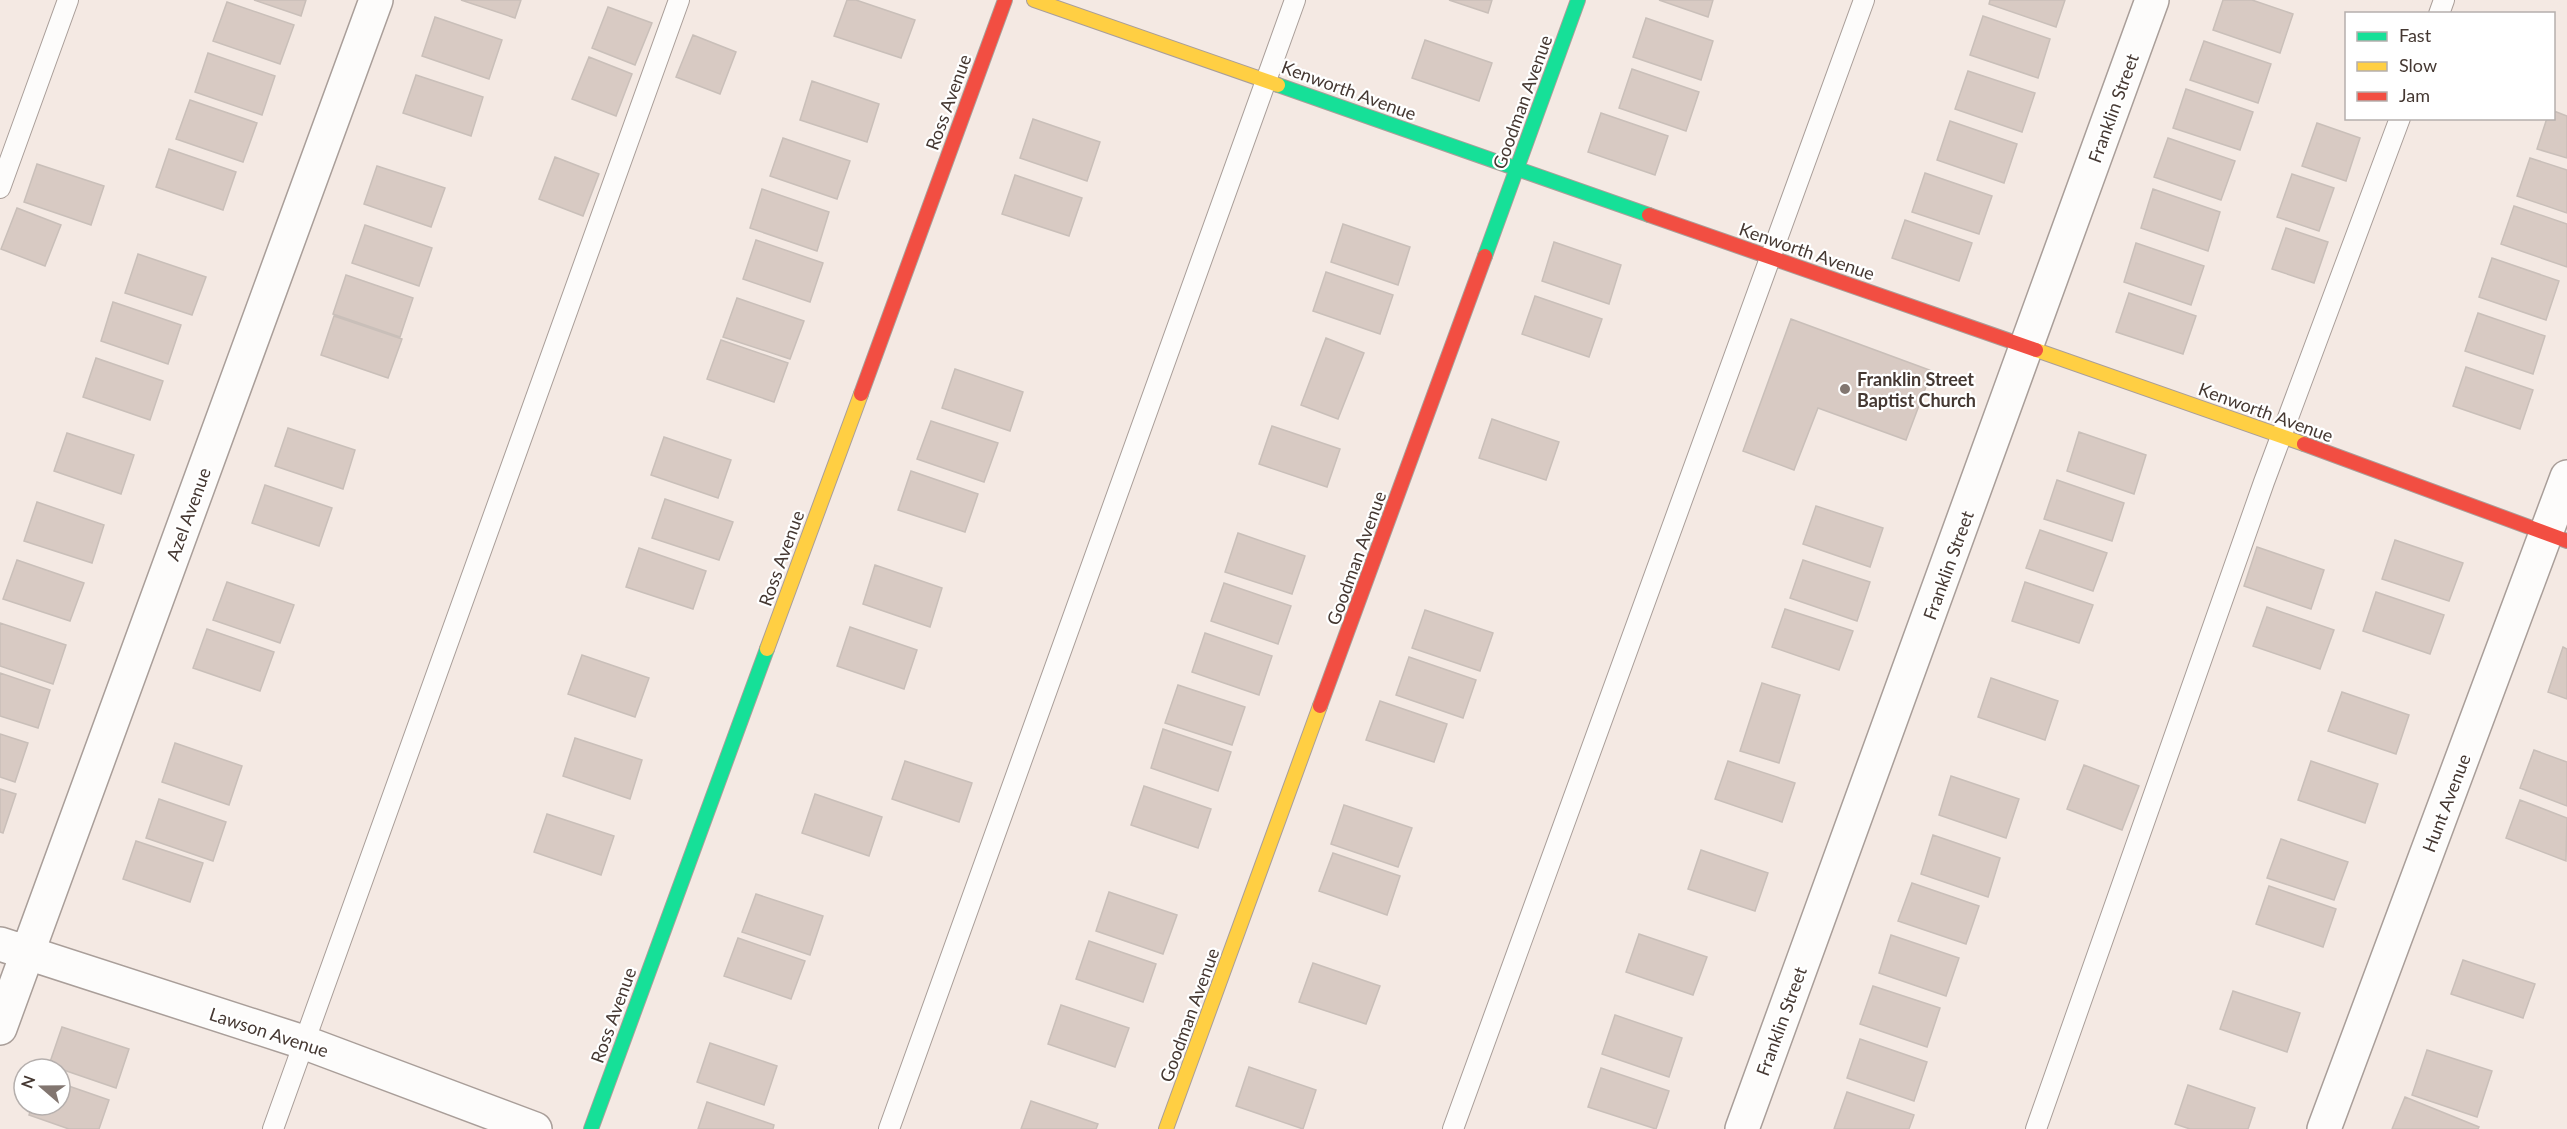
<svg xmlns="http://www.w3.org/2000/svg" width="2567" height="1129" font-family="Lato,sans-serif">
  <rect width="100%" height="100%" fill="#f4e9e3"/>
  <path fill="#d8cac3" stroke="#c9bfb9" stroke-width="1.5" d="M254,0H306L301,16Z
    M461,0H521L515,18Z
    M847,0H856L915,20L901,58L834,36Z
    M1449,0H1492L1488,13Z
    M1659,0H1713L1708,17Z
    M1990,0H2065L2056,27L1989,4Z
    M2223,0H2252L2293,14L2280,53L2213,30Z
    M227,2L294,25L280,64L213,41Z
    M608,7L652,23L635,65L592,48Z
    M1983,16L2050,39L2038,78L1970,55Z
    M435,17L502,40L489,79L422,56Z
    M1646,18L1713,41L1701,80L1633,57Z
    M693,35L736,52L720,94L676,77Z
    M1425,40L1492,63L1479,101L1412,78Z
    M2204,41L2271,64L2258,103L2190,80Z
    M208,53L275,76L262,115L195,92Z
    M589,57L632,74L616,116L572,99Z
    M1632,69L1699,92L1686,131L1619,108Z
    M1968,71L2035,93L2022,132L1955,109Z
    M416,75L483,97L471,136L403,113Z
    M812,81L879,104L867,142L800,120Z
    M2186,89L2253,112L2240,150L2173,128Z
    M190,100L257,123L243,162L176,139Z
    M2554,111L2567,116V158L2537,149L2547,118H2554Z
    M1601,113L1668,136L1655,175L1588,152Z
    M1033,119L1100,142L1087,181L1020,158Z
    M1950,121L2017,144L2004,183L1937,160Z
    M2317,123L2360,138L2346,181L2302,166Z
    M783,138L850,161L837,199L770,176Z
    M2168,138L2235,161L2221,200L2154,177Z
    M169,149L236,172L223,210L156,187Z
    M555,157L599,174L583,216L539,199Z
    M2530,158L2567,170V213L2517,196Z
    M37,164L104,186L91,225L24,202Z
    M377,166L445,188L431,227L364,204Z
    M1925,173L1992,196L1979,234L1912,212Z
    M2292,174L2334,188L2319,231L2277,217Z
    M1015,175L1082,198L1069,236L1002,214Z
    M762,189L829,212L817,251L750,228Z
    M2153,189L2220,212L2208,251L2141,228Z
    M2514,206L2567,224V267L2501,244Z
    M17,208L61,225L45,266L1,249Z
    M1905,220L1972,243L1959,281L1892,258Z
    M1343,224L1410,247L1398,285L1331,262Z
    M365,225L432,248L419,286L352,263Z
    M2286,228L2328,242L2314,283L2272,269Z
    M756,240L823,263L810,302L743,279Z
    M1554,242L1621,265L1609,304L1542,281Z
    M2136,243L2204,266L2191,305L2124,282Z
    M138,254L206,277L192,315L125,293Z
    M2492,258L2559,281L2546,320L2479,297Z
    M1326,272L1393,295L1380,334L1313,311Z
    M346,275L413,298L400,337L333,314Z
    M2129,293L2196,316L2183,354L2116,332Z
    M1535,296L1602,319L1589,357L1522,334Z
    M737,298L804,321L790,359L723,337Z
    M113,302L181,325L168,364L101,341Z
    M2478,313L2545,336L2533,374L2465,351Z
    M334,316L402,339L388,378L321,355Z
    M1791,319L1932,371L1906,440L1818,408L1794,470L1743,451Z
    M1326,338L1364,353L1338,419L1301,405Z
    M721,340L788,363L774,402L707,379Z
    M96,358L163,381L150,420L83,397Z
    M2466,367L2533,390L2520,429L2453,406Z
    M955,369L1023,392L1010,431L942,408Z
    M1492,419L1559,442L1546,480L1479,458Z
    M931,421L998,443L984,482L917,459Z
    M1272,426L1340,449L1327,487L1259,464Z
    M288,428L355,450L343,489L275,466Z
    M2079,432L2146,455L2134,494L2067,471Z
    M67,433L134,455L121,494L54,471Z
    M664,437L731,460L718,498L651,475Z
    M911,471L978,494L965,532L898,510Z
    M2057,480L2124,503L2112,541L2044,519Z
    M265,485L332,508L319,546L252,523Z
    M665,499L733,522L719,560L652,538Z
    M37,502L104,525L92,563L24,541Z
    M1816,506L1883,528L1870,567L1803,544Z
    M2040,530L2107,553L2093,591L2026,568Z
    M1238,533L1305,556L1292,594L1225,572Z
    M2395,540L2463,563L2449,601L2382,579Z
    M2257,547L2324,570L2311,609L2244,586Z
    M639,548L706,571L693,609L626,587Z
    M17,560L84,583L70,621L3,599Z
    M1803,560L1870,582L1857,621L1790,598Z
    M875,565L942,588L930,627L863,604Z
    M227,582L294,605L280,643L213,620Z
    M2025,582L2093,605L2079,643L2012,621Z
    M1224,583L1291,606L1278,644L1211,621Z
    M2376,592L2444,615L2430,654L2363,631Z
    M2267,607L2334,630L2320,669L2253,646Z
    M1785,609L1853,631L1839,670L1772,647Z
    M1425,610L1493,633L1480,671L1412,648Z
    M0,623L66,645L53,684L0,666Z
    M850,627L917,650L904,689L837,666Z
    M207,629L274,652L260,691L193,668Z
    M1205,633L1272,656L1259,695L1192,672Z
    M2563,647L2567,649V699L2548,692Z
    M582,655L649,678L635,717L568,694Z
    M1409,657L1476,680L1463,718L1396,695Z
    M0,673L50,690L38,728L0,716Z
    M1991,678L2058,701L2045,740L1978,717Z
    M1762,683L1800,695L1779,763L1740,751Z
    M1178,685L1245,707L1232,745L1165,723Z
    M2342,692L2409,715L2396,754L2328,731Z
    M1380,701L1447,724L1434,762L1366,740Z
    M1163,729L1231,752L1218,791L1151,768Z
    M0,734L28,743L15,782L0,777Z
    M575,738L642,760L630,799L563,776Z
    M175,743L242,766L229,805L162,782Z
    M2534,750L2567,762V806L2520,788Z
    M905,761L972,783L959,822L892,799Z
    M1728,761L1795,783L1782,822L1715,799Z
    M2311,761L2378,784L2365,823L2298,800Z
    M2084,765L2139,786L2122,830L2067,809Z
    M1951,776L2019,799L2006,838L1939,815Z
    M1144,786L1211,809L1198,848L1131,825Z
    M0,789L16,794L3,833L0,832Z
    M815,794L882,817L869,856L802,833Z
    M159,799L226,822L213,861L146,838Z
    M2520,800L2567,818L2566,861L2506,838Z
    M1344,805L1412,828L1398,867L1331,844Z
    M547,814L614,836L601,875L534,852Z
    M1933,835L2000,858L1988,897L1921,874Z
    M2281,839L2348,862L2334,900L2267,878Z
    M136,841L203,863L190,902L123,879Z
    M1701,850L1768,873L1755,911L1688,889Z
    M1333,853L1400,876L1387,915L1319,891Z
    M1912,883L1979,906L1966,944L1898,921Z
    M2269,886L2336,909L2323,947L2256,924Z
    M1109,892L1177,915L1163,954L1096,931Z
    M756,894L823,916L810,955L742,932Z
    M1639,934L1707,957L1693,995L1626,972Z
    M1891,935L1959,958L1946,996L1879,973Z
    M738,938L805,961L791,999L724,976Z
    M1089,941L1156,964L1143,1002L1076,979Z
    M2463,960L2535,984L2523,1018L2451,994Z
    M1313,963L1380,986L1366,1024L1299,1002Z
    M1873,986L1940,1008L1927,1047L1860,1024Z
    M2233,991L2300,1013L2287,1052L2220,1029Z
    M1061,1005L1129,1028L1115,1067L1048,1044Z
    M1615,1015L1682,1038L1669,1077L1602,1054Z
    M62,1027L129,1049L116,1088L49,1065Z
    M1860,1039L1927,1062L1914,1101L1847,1078Z
    M710,1043L777,1066L764,1105L697,1082Z
    M2427,1050L2492,1071L2477,1117L2412,1095Z
    M1249,1067L1316,1090L1303,1129L1236,1106Z
    M1601,1068L1669,1091L1656,1129L1588,1107Z
    M60,1083L109,1100L99,1129H69L29,1115L32,1105H60Z
    M2188,1085L2255,1108L2248,1129H2190L2175,1124Z
    M1847,1092L1914,1115L1909,1129H1834Z
    M2405,1097L2479,1127L2478,1129H2392Z
    M1031,1101L1098,1124L1096,1129H1021Z
    M707,1102L774,1125L773,1129H698Z"/>
  <g fill="none" stroke-linecap="round" stroke-linejoin="round">
    <g stroke="#a99e99" stroke-width="22">
      <path id="lane" d="M2439,14L2444,0
        M0,188L68,0
        M273,1129L679,0
        M889,1129L1295,0
        M1453,1129L1864,0
        M2036,1129L2264,482L2400,118"/>
    </g>
    <g stroke="#a99e99" stroke-width="36">
      <path id="street" d="M0,944L303,1042L535,1129
        M0,1028L376,0
        M1742,1129L2152,0
        M2324,1129L2567,477"/>
    </g>
    <g stroke="#a99e99" stroke-width="16">
      <path id="fast" d="M1278,85L1649,215
        M1485,256L1578,0
        M591,1129L767,649"/>
    </g>
    <g stroke="#a99e99" stroke-width="16">
      <path id="slow" d="M1034,0L1278,85
        M2036,350L2304,444
        M767,649L861,394
        M1166,1129L1320,706"/>
    </g>
    <g stroke="#a99e99" stroke-width="16">
      <path id="jam" d="M1649,215L2036,350
        M861,394L1005,0
        M2304,444L2567,541
        M1320,706L1485,256"/>
    </g>
    <use href="#lane" stroke="#fdfcfb" stroke-width="20"/>
    <use href="#street" stroke="#fdfcfb" stroke-width="33"/>
    <use href="#fast" stroke="#16e098" stroke-width="14"/>
    <use href="#slow" stroke="#ffcf43" stroke-width="14"/>
    <use href="#jam" stroke="#f24e42" stroke-width="14"/>
  </g>
  <circle fill="#827670" stroke="#fff" stroke-width="2" cx="1845" cy="389" r="6"/>
  <g text-anchor="middle" dominant-baseline="central" stroke-width="4.5" stroke-linejoin="round" paint-order="stroke">
    <g font-size="18" fill="#453832" stroke="#fff">
      <text transform="translate(1349 90) rotate(20)">Kenworth Avenue</text>
      <text transform="translate(948 102) rotate(-70)">Ross Avenue</text>
      <text transform="translate(1522 102) rotate(-70)">Goodman Avenue</text>
      <text transform="translate(2113 108) rotate(-70)">Franklin Street</text>
      <text transform="translate(1807 251) rotate(19)">Kenworth Avenue</text>
      <text transform="translate(2266 412) rotate(20)">Kenworth Avenue</text>
      <text transform="translate(188 514) rotate(-70)">Azel Avenue</text>
      <text transform="translate(781 558) rotate(-70)">Ross Avenue</text>
      <text transform="translate(1356 558) rotate(-70)">Goodman Avenue</text>
      <text transform="translate(1948 565) rotate(-70)">Franklin Street</text>
      <text transform="translate(2446 803) rotate(-69)">Hunt Avenue</text>
      <text transform="translate(613 1015) rotate(-70)">Ross Avenue</text>
      <text transform="translate(1189 1015) rotate(-70)">Goodman Avenue</text>
      <text transform="translate(1781 1021) rotate(-70)">Franklin Street</text>
      <text transform="translate(269 1032) rotate(18)">Lawson Avenue</text>
    </g>
    <g font-size="18" font-weight="bold" fill="#453832" stroke="#fff" text-anchor="start">
      <text x="1857" y="379">Franklin Street<tspan x="1857" dy="21">Baptist Church</tspan></text>
    </g>
  </g>
  <rect x="2345" y="12" width="210" height="108" fill="#ffffff" stroke="#b5afad" stroke-width="1.5"/>
  <rect x="2357" y="32" width="30" height="9" fill="#16e098" stroke="#b5afad" stroke-width="1.5"/>
  <text x="2399" y="42" font-size="18" fill="#453832">Fast</text>
  <rect x="2357" y="62" width="30" height="9" fill="#ffcf43" stroke="#b5afad" stroke-width="1.5"/>
  <text x="2399" y="72" font-size="18" fill="#453832">Slow</text>
  <rect x="2357" y="92" width="30" height="9" fill="#f24e42" stroke="#b5afad" stroke-width="1.5"/>
  <text x="2399" y="102" font-size="18" fill="#453832">Jam</text>
  <g transform="translate(42 1087) rotate(290)"><circle r="28" fill="#ffffff" stroke="#b5afad" stroke-width="1.5"/>
  <path d="M0-4.5L10 22L0 15L-10 22Z" fill="#827670"/>
  <text y="-9" font-size="16" font-weight="bold" text-anchor="middle" fill="#453832">N</text>
  </g>
</svg>
